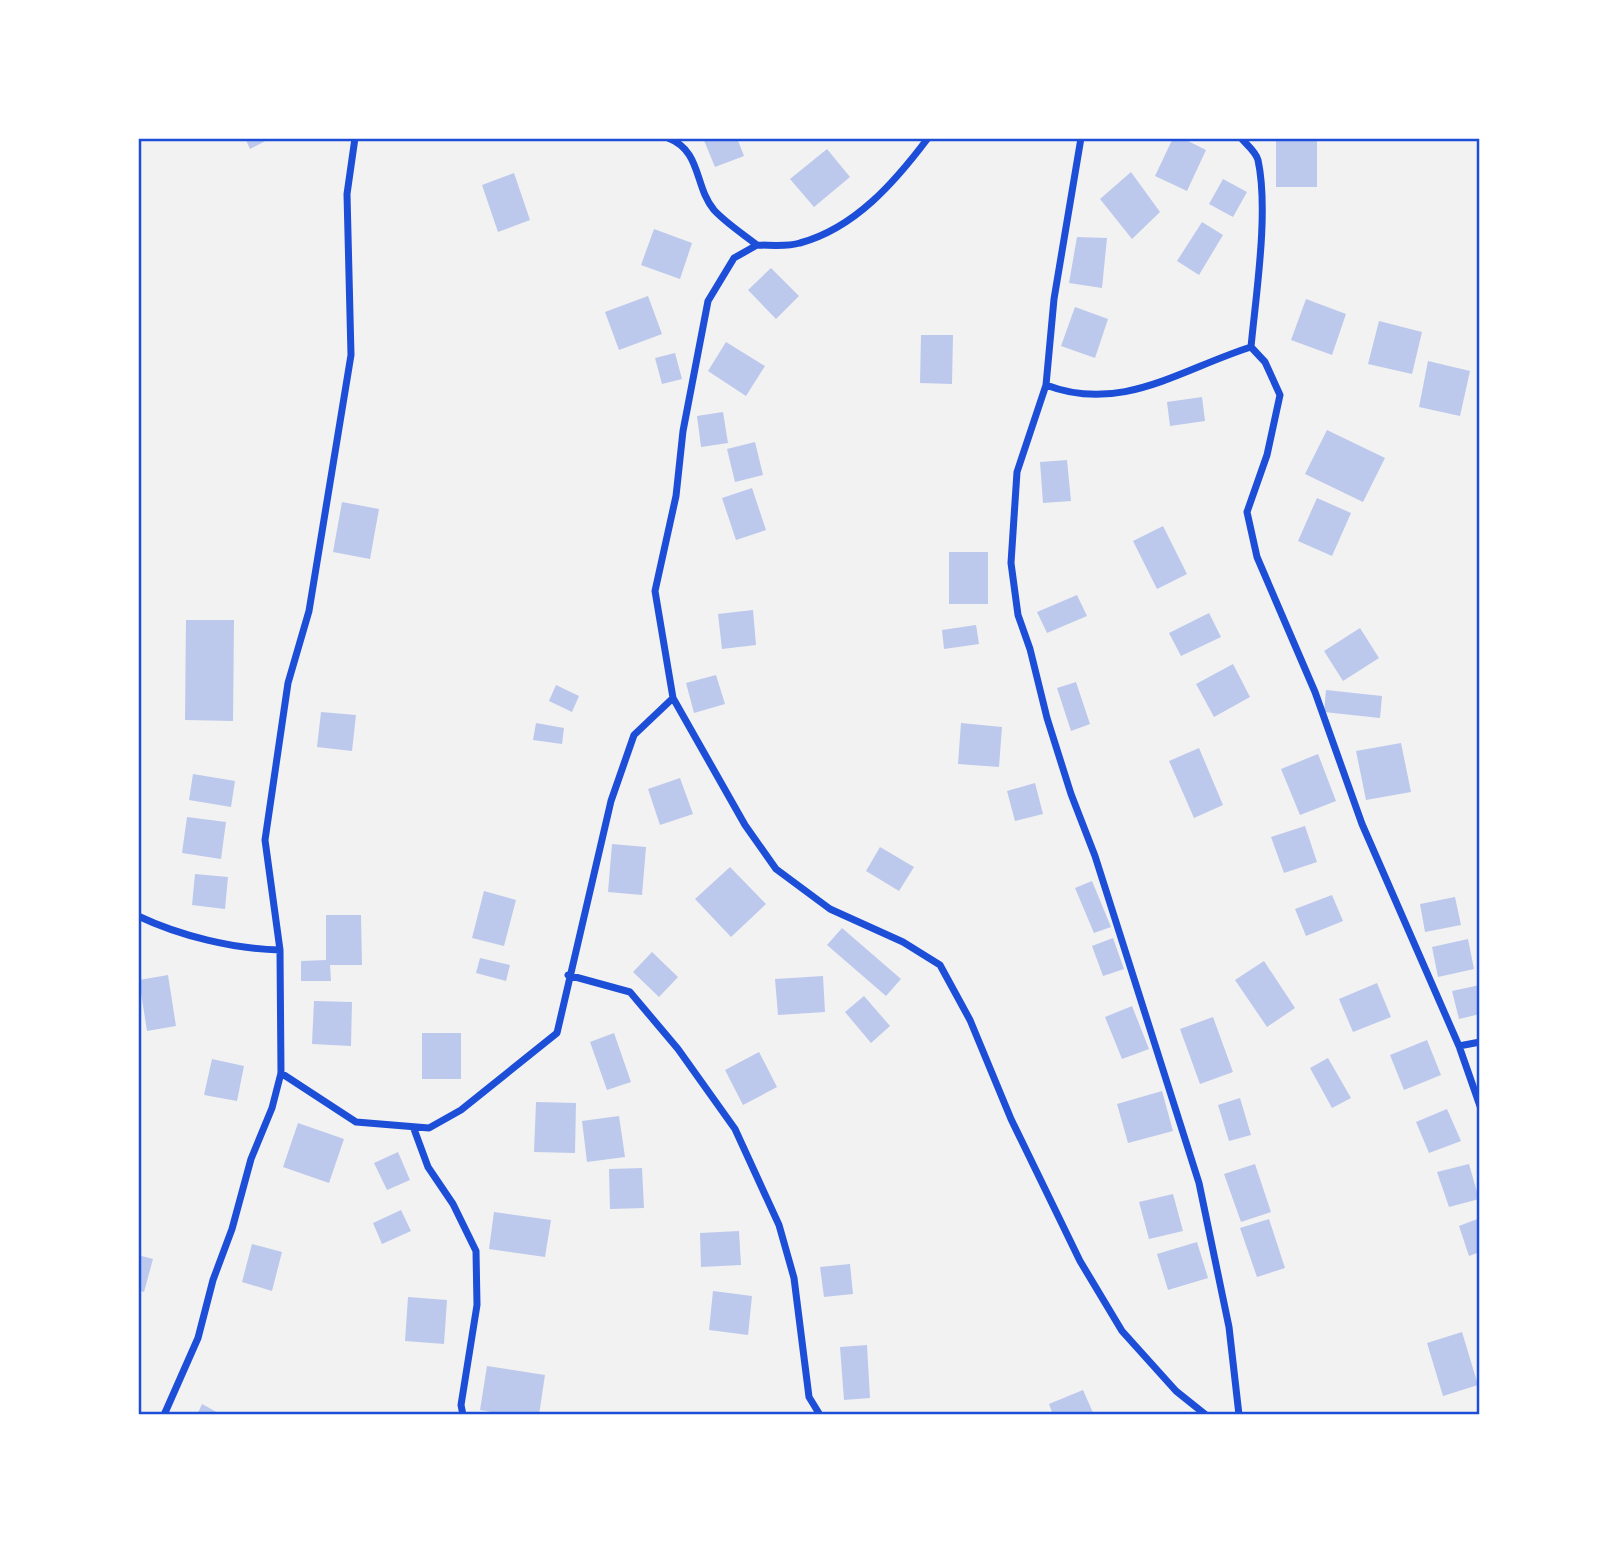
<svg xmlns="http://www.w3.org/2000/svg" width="1618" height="1553" font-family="'Golos Text',sans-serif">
  <rect width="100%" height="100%" fill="#f2f2f2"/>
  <path fill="#bdc9ec" d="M245,138H271L250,149Z
    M703,138H737L744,156L715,167Z
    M1173,138H1182L1206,150L1187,191L1155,176Z
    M1276,138H1317V187H1276Z
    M827,149L850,177L814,207L790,179Z
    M1131,172L1160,212L1132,239L1100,199Z
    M514,173L530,220L498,232L482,185Z
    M1223,179L1247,192L1233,217L1209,204Z
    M1202,222L1223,235L1199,275L1177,261Z
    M654,229L692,243L680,279L641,265Z
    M1077,237L1107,238L1102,288L1069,283Z
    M771,268L799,296L776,319L748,290Z
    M648,296L662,334L619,350L605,312Z
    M1306,299L1346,314L1332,355L1291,340Z
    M1075,307L1108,319L1095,358L1061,346Z
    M1379,321L1422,332L1412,374L1368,364Z
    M921,335H953L952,384L920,383Z
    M726,342L765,366L746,396L708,371Z
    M675,353L682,379L662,384L655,358Z
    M1428,361L1470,371L1460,416L1419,407Z
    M1202,397L1205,421L1170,426L1167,402Z
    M723,412L728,443L701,447L697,416Z
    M1327,430L1385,458L1363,502L1305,474Z
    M755,442L763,475L735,482L727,449Z
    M1067,460L1071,501L1043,503L1040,462Z
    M752,488L766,530L736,540L722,498Z
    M1317,498L1351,513L1332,556L1298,541Z
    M342,502L379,509L370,559L333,552Z
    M1163,526L1187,574L1157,589L1133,541Z
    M949,552H988V604H949Z
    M1077,595L1087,616L1047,633L1037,612Z
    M753,610L756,645L722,649L718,614Z
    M1209,613L1221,637L1181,656L1169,633Z
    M186,620H234L233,721L185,720Z
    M976,625L979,644L944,649L942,630Z
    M1360,628L1379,658L1343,681L1324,651Z
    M1233,664L1250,697L1214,717L1196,684Z
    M716,675L725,704L694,713L686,683Z
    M1076,682L1090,724L1071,731L1057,688Z
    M556,685L579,696L572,712L549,701Z
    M1326,690L1382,696L1380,718L1324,712Z
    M321,712L356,715L352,751L317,747Z
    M536,723L564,728L562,744L533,740Z
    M961,723L1002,727L999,767L958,764Z
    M1401,743L1411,792L1366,800L1356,751Z
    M1199,748L1223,805L1194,818L1169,761Z
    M1318,754L1336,801L1300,815L1281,769Z
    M193,774L235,781L231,807L189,800Z
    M680,778L693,814L660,825L648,789Z
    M1035,783L1043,814L1015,821L1007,791Z
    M187,817L226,822L221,859L182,853Z
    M1305,826L1317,862L1284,873L1271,837Z
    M612,844L646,847L642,895L608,892Z
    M880,847L914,867L899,891L866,871Z
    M730,867L766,904L731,937L695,899Z
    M195,874L228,877L225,909L192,905Z
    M1092,881L1111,927L1094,933L1075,888Z
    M484,891L516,900L504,946L472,938Z
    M1332,895L1343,921L1306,936L1295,909Z
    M1455,897L1461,925L1425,932L1420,904Z
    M326,915H361L362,965H330L331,981H301V961L326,960Z
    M842,928L901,979L886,996L827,945Z
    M1113,938L1124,969L1103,976L1092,946Z
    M1468,939L1474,969L1438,977L1432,947Z
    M652,952L678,977L659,997L633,972Z
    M480,958L510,965L506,981L476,973Z
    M1264,961L1295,1008L1267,1027L1235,980Z
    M168,975L176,1026L147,1031L139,980Z
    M823,976L825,1012L778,1015L775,979Z
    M1377,983L1391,1017L1353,1032L1339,999Z
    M1480,985V1014L1459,1019L1452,991Z
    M864,996L890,1026L871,1043L845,1012Z
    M314,1001L352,1002L351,1046L312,1044Z
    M1132,1006L1149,1049L1122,1059L1105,1017Z
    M1213,1017L1233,1072L1200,1084L1180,1029Z
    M422,1033H461V1079H422Z
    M614,1033L631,1082L607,1090L590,1042Z
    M1427,1040L1441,1075L1404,1090L1390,1055Z
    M759,1052L777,1087L743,1105L725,1070Z
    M1328,1058L1351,1098L1332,1108L1310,1068Z
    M212,1059L244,1066L237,1101L204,1095Z
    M1162,1091L1173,1131L1128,1143L1117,1104Z
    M1240,1098L1251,1135L1229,1141L1218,1105Z
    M536,1102L576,1103L575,1153L534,1152Z
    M1447,1109L1461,1141L1429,1153L1416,1122Z
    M619,1116L625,1157L587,1162L582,1121Z
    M298,1123L344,1139L329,1183L283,1167Z
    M398,1152L410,1180L387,1190L374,1163Z
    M1255,1164L1271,1212L1241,1222L1224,1174Z
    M1469,1164L1479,1199L1449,1207L1437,1172Z
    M642,1168L644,1208L610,1209L609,1169Z
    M1173,1194L1183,1231L1149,1239L1139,1202Z
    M401,1210L411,1231L382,1244L373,1223Z
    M494,1212L551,1220L545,1257L489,1249Z
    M1480,1218V1252L1469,1256L1459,1226Z
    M1269,1219L1285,1268L1257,1277L1240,1228Z
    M739,1231L741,1265L701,1267L700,1233Z
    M1197,1242L1208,1278L1168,1290L1157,1254Z
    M252,1244L282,1252L272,1291L242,1282Z
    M138,1255L153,1259L144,1292L138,1290Z
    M850,1264L853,1294L824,1297L820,1267Z
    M713,1291L752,1296L748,1335L709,1330Z
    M408,1297L447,1300L444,1344L405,1341Z
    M1462,1332L1478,1385L1443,1396L1427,1343Z
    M867,1345L870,1398L844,1400L840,1347Z
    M487,1366L545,1375L539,1415H509L480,1410Z
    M1083,1390L1094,1415H1053L1049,1404Z
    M202,1404L222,1415H197Z"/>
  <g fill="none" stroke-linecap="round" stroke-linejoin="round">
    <path stroke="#1d4ed8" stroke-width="7" d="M668,138C702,151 694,186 714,210C726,223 743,234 757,245L734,258L708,301L683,431L676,496L655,591L673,698L745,825L776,869L830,909L903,942L940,965L970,1020L1011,1119L1080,1261L1122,1331L1176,1391L1206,1415
      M1081,138L1054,299L1046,385L1017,472L1011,563L1018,615L1030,649L1047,718L1071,794L1095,856L1199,1183L1229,1327L1239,1415
      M1241,138C1247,145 1256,152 1258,160C1269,211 1256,294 1251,347
      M757,245C771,245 787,247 800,243C855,228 895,182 928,138
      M1251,347L1265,362L1280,395L1267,455L1247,512L1257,557L1315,692L1362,824L1459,1046L1480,1106
      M1046,385C1121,414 1181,369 1251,347
      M138,916C180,936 234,949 280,950
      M568,975L630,992L678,1049L735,1129L779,1225L794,1278L809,1397L820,1415
      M1459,1046L1480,1042
      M281,1073L356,1122L429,1128L461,1110L557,1033L611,801L634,735L673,698
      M414,1129L428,1167L453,1204L476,1251L477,1305L461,1405L463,1415
      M164,1415L198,1338L213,1280L232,1229L251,1159L272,1108L281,1073L280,950L265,840L288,683L309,611L351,355L347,194L355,138"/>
  </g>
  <rect width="1618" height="1553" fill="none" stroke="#ffffff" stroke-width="280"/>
  <rect x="140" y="140" width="1338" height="1273" fill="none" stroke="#1d4ed8" stroke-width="2.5"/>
</svg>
